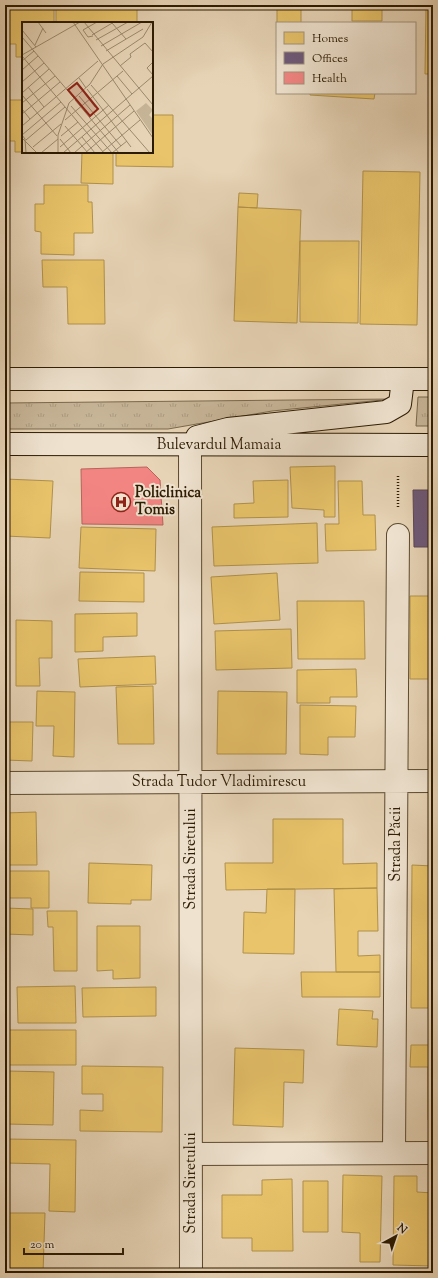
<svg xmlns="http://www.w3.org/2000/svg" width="438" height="1278" font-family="'Sorts Mill Goudy',serif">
  <defs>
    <pattern id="grass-tufts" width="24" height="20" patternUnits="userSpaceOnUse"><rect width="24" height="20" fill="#c7b598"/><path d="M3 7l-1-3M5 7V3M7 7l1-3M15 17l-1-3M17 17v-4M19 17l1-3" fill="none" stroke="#ab9b81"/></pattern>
  </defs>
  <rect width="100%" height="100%" fill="#e7d4b6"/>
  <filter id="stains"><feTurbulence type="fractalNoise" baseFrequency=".005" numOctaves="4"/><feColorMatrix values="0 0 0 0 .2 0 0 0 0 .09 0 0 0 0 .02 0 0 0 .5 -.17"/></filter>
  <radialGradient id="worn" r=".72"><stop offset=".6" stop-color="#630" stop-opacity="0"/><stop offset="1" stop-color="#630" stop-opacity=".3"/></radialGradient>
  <path fill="url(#grass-tufts)" stroke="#7a684e" d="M418,397H433V426H416Z
    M392,399L272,411L168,429H5V403Z"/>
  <path fill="#e9c46a" stroke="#b0914b" d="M5,5H54V23H23V57H16V44H5Z
    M56,5H137V23H56Z
    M213,5H244V9H213Z
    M277,5H301V23H277Z
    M352,5H382V21H352Z
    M426,5H433V74H425Z
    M310,93H375L374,99L310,95Z
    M5,100H23V152H66H15V141H5Z
    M152,115H173V167L116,166V152H152Z
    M82,152H113V184L81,183Z
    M363,171L420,172L417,325L360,324Z
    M44,185H88V202H92L93,233H74V255L41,254V232L35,231V204H44Z
    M239,193L258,194L257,208L238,207Z
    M238,207L301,210L297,323L234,321Z
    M300,241H359L358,323L300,322Z
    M42,260H104L105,324H68L67,287H43Z
    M335,466V517H324V510L292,508L290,467Z
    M5,479L53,481L50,538L5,536Z
    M288,480V517L234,518V504L254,503L253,481Z
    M338,481H362L363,515H375L376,550L326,551L325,524H339Z
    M317,523L318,563L214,566L212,527Z
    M81,527L156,529L155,571L79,568Z
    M80,572L144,573V602L79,601Z
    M277,573L280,620L214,624L211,577Z
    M410,596H433V679H410Z
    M297,601H364L365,659H298Z
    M137,613V636L103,637V651L75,652V614Z
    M16,620L52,621V658H39L40,686H16Z
    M291,629L292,668L216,670L215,631Z
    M155,656L156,684L80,687L78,659Z
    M356,669L357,697H330V703H297V670Z
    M153,686L154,744H118L116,687Z
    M37,691L75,692L74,757L53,756L54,726H36Z
    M218,691L287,692L286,754H217Z
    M300,705L356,706L355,737H328V755L300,754Z
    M5,722H33L32,761L5,760Z
    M36,812L37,865H5V813Z
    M273,819H343V864L377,863V888L226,890L225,863H273Z
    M433,850V1008H411L412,865L433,866Z
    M89,863L152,865L151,900H131V904L88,903Z
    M5,871H49V908H31V898H5Z
    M377,888L378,931H358V956L380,955V972H336L334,889Z
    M267,889H295L294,954L243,953L244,912L266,913Z
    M5,908L33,909V935L5,934Z
    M47,911H77V971H54L53,927H48Z
    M97,926H140V978L113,979V970L97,971Z
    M301,972H380V997H302Z
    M75,986L76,1023H18L17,987Z
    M156,987V1016L83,1017L82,988Z
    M339,1009L373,1011L372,1019H378L377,1047L337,1045Z
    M5,1030H76V1065H5Z
    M411,1045H433V1120H428V1067H410Z
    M235,1048L304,1050L303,1083L284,1082L283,1127L233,1125Z
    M82,1066L163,1067L162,1132L80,1131V1110L103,1111V1094H82Z
    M7,1071L54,1072L53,1125L6,1124Z
    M5,1139L76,1140L75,1212L49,1211L50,1164L5,1163Z
    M343,1175L382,1176L380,1262H360V1233L342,1232Z
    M394,1176H417V1192L433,1193V1266L393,1265Z
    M292,1179L293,1251H252V1238H222V1195H262V1180Z
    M303,1181H328V1232H303Z
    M5,1213H45L43,1273H5Z"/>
  <path fill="#6d597a" stroke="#5a4656" d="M413,490H433V547H414Z"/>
  <path fill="#f28482" stroke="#b7645c" d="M147,467L160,480L163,525L82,524L81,469Z"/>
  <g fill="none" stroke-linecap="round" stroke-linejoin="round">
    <g stroke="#5b4930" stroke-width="24">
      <path id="minor" d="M190,445L191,1273
        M5,783L433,781
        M394,1153L398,535
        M191,1154L433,1153"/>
    </g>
    <g stroke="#2c1b03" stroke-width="24">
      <path id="secondary" d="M5,379H433
        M197,437L228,429L386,412L400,404L403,379
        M5,444L433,445"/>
    </g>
    <path stroke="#2c1b03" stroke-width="2.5" stroke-dasharray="1 2" stroke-linecap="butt" d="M398,507V474"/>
    <use href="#minor" stroke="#efe3d0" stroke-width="22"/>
    <use href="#secondary" stroke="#efe3d0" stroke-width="22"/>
  </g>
  <defs>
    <g id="hospital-ring" transform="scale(1)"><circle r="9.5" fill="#efe3d0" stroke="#8f2418" stroke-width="1.5"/><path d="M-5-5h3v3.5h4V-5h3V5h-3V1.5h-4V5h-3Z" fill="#8f2418"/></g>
  </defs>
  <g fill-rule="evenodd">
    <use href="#hospital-ring" x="121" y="502"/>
  </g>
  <g text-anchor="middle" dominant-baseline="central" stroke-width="4" stroke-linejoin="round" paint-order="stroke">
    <g font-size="15" fill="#2c1b03" stroke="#efe3d0">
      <text x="219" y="445">Bulevardul Mamaia</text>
      <text x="219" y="782">Strada Tudor Vladimirescu</text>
      <text transform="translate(396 844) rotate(-90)">Strada Păcii</text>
      <text transform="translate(191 859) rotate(-90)">Strada Siretului</text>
      <text transform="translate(191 1183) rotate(-90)">Strada Siretului</text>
    </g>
    <g font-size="15" font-weight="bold" fill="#2c1b03" stroke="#efe3d0" text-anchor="start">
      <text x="135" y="493">Policlinica<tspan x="135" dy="17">Tomis</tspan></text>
    </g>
  </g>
  <g transform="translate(22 22)">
    <rect width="131" height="131" fill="#e7d4b6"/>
    <path d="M124,81L131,88L127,93L131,97L130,112L114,89Z" fill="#c7b598"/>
    <path fill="none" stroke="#9c8a6e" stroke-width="1" d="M16,0L24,11M51,0L131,116M62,0L131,83M90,1L104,17M0,8L14,25M70,13L92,0M71,14L66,15L61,8L75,0M0,15L52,76M74,18L106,0M13,23L21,6M79,24L120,0M84,29L121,7M0,33L58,0M0,34L82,131M0,39L12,29M131,40L125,46L131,53M98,44L109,35L108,32L123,21L131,30M0,48L16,34M95,54L110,72M57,56L64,66M0,60L22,41M69,63L128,131M6,65L22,85M65,67L109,125M0,71L27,47M63,72L73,85M0,73L35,114M57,74L99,124M53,78L97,131M0,81L33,54M49,84L90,131M0,87L8,97M0,92L38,60M43,98L101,49M0,104L76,39M43,104L66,131M0,113L39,80M0,113L3,117L4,131M39,114L56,100M60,115L73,131M0,116L15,131M38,117L49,131M4,118L43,85M11,125L39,102M38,125L87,83M19,131L36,117M36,131V113L47,81L68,62L81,42L121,15L130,0M41,131L131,54M52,131L108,83M63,131L112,89M79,131L118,98M90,131L105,119"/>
    <path fill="#8f2418" fill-opacity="0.15" stroke="#8f2418" stroke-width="2" d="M55,61L76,87L68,94L46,68Z"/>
    <rect width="131" height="131" fill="none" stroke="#2c1b03" stroke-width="2"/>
  </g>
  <rect width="438" height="1278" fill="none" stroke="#e7d4b6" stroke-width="20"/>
  <rect x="6" y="6" width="426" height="1266" fill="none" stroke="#2c1b03" stroke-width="2"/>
  <rect x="10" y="10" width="418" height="1258" fill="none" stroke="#2c1b03"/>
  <rect x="276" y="22" width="140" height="72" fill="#efe3d0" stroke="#a1937e"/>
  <rect x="284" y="32" width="20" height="12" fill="#e9c46a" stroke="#a1937e"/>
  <text x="312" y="42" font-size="12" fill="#2c1b03">Homes</text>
  <rect x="284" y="52" width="20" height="12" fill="#6d597a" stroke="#a1937e"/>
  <text x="312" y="62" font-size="12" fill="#2c1b03">Offices</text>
  <rect x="284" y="72" width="20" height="12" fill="#f28482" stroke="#a1937e"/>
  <text x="312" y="82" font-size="12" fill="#2c1b03">Health</text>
  <g transform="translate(396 1236) rotate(40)" stroke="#efe3d0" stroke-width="3" paint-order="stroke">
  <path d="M0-3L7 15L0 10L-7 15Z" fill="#2c1b03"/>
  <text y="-6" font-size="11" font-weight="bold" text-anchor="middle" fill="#2c1b03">N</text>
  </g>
  <path d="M24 1248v6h99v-6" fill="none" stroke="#2c1b03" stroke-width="2"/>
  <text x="30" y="1248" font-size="12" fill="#2c1b03" stroke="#efe3d0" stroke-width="3" paint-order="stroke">20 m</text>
  <rect width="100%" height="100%" filter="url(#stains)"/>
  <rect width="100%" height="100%" fill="url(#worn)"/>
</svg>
